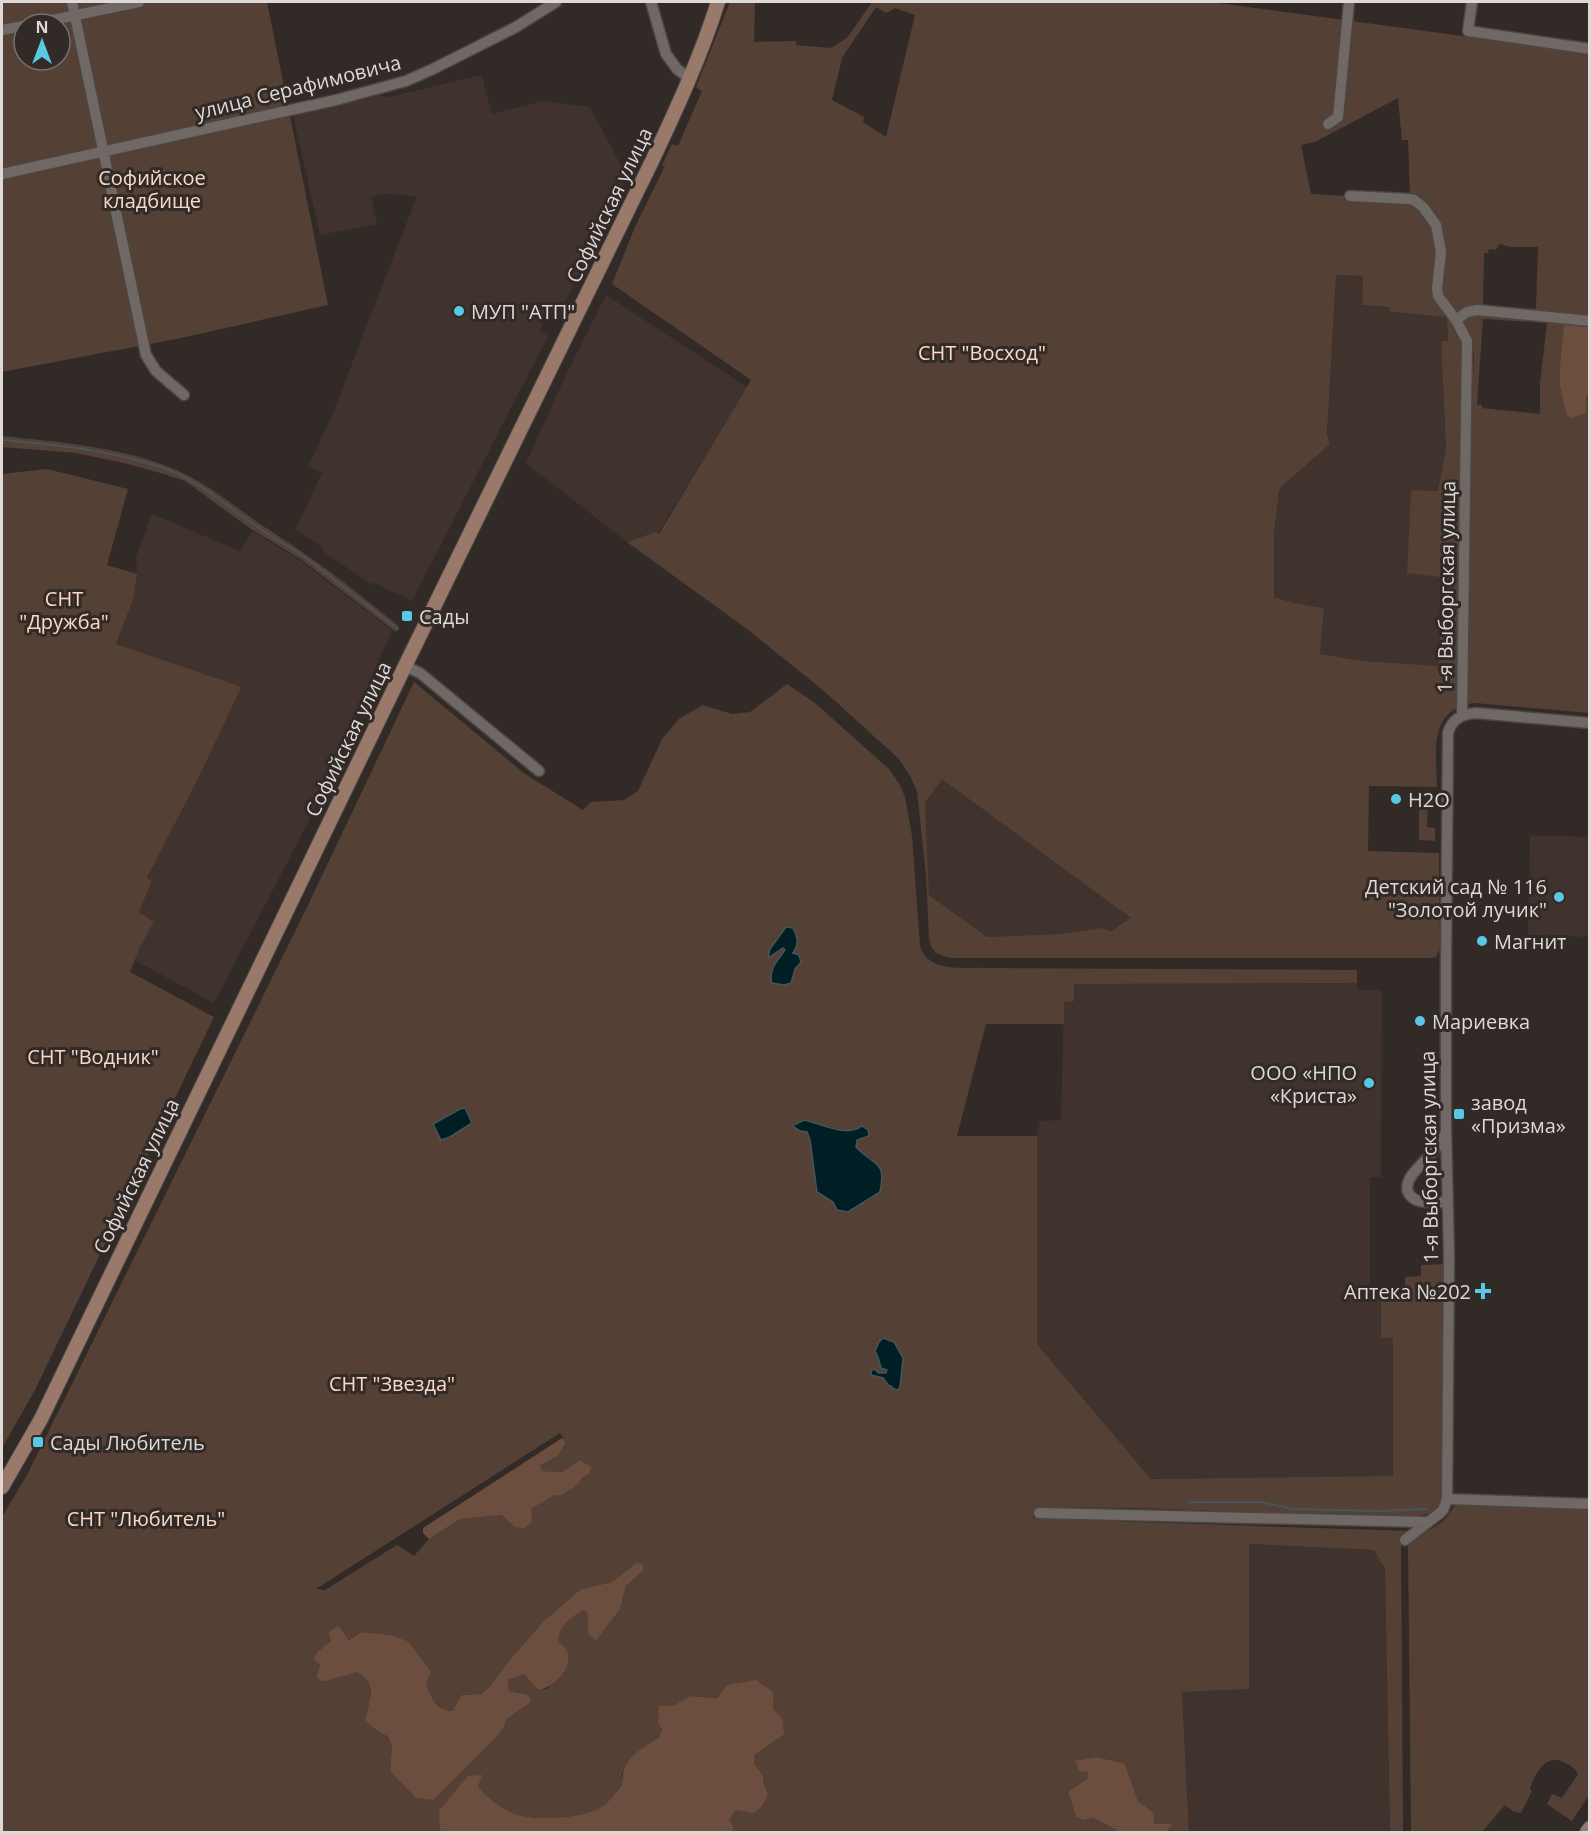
<svg xmlns="http://www.w3.org/2000/svg" width="1591" height="1834" font-family="'Open Sans',sans-serif">
  <rect width="100%" height="100%" fill="#312a26"/>
  <path fill="#40322c" d="M482,75L492,114L543,101L590,107L624,171L628,175L558,317L547,312L540,330L548,336L412,601L392,591L390,592L374,582L372,585L321,550L323,547L295,530L322,473L308,466L331,418L417,196L384,194L371,197L377,224L320,235L293,116L380,95L388,97Z
    M1336,275L1363,276L1362,305L1391,307L1393,312L1447,316L1448,341L1441,342L1446,448L1438,491H1411L1407,572L1441,576L1439,666L1364,661L1320,654L1324,608L1294,603L1274,597V535L1279,491L1281,487L1330,443L1327,434Z
    M606,295L747,387L658,534L655,532L627,542L526,463L564,379Z
    M152,514L240,551L252,531L294,556L392,630L312,815L214,1003L134,960L139,949L154,923L139,912L152,881L147,879L199,777L241,688L237,685L116,644L134,597L137,574L136,557Z
    M943,778L1131,918L1112,931L1100,928L1062,934L987,937L929,895L925,803Z
    M1530,835L1589,837V937L1528,935Z
    M1357,983L1358,990H1382L1381,1177H1370V1287H1381V1337H1393L1394,1477L1151,1479L1037,1344V1136L1040,1121L1061,1120L1064,1001L1074,984Z
    M1248,1544L1374,1550L1385,1569L1390,1832H1189L1182,1691L1249,1689Z"/>
  <path fill="#554036" fill-rule="evenodd" d="M2,2H267L328,305L181,338L2,372ZM24,24H60V60H24Z
    M730,2H755L754,42L796,41V45L831,48L847,38L872,2H1211L1589,53V319L1459,313L1462,342L1457,708C1429,722 1437,761 1437,787L1369,786L1368,851L1439,853L1440,949L1436,957L1432,958H950C936,954 932,953 929,938L926,876L917,791L910,776L899,759L824,691L747,629L627,542L655,532L659,534L751,380L612,284L635,227L665,166L662,165L672,144L678,146L702,91L696,87ZM876,7L886,13L895,8L915,15L886,137L863,122L864,117L832,100L842,58ZM1398,98L1402,140H1408L1410,196L1369,194V191L1346,190L1345,196L1311,194L1301,145L1315,142ZM1499,244L1511,247H1538L1536,308L1528,310L1483,306L1484,253H1488L1489,249L1496,250ZM1336,275L1363,276L1362,305L1390,307V311L1393,312L1447,317L1448,341H1441L1446,448L1438,491L1411,490L1407,573L1441,577L1439,666L1364,661L1320,654L1324,608L1294,603L1274,597V535L1279,491L1281,487L1330,444L1327,434ZM942,779L1131,918H1130L1112,931L1100,928L1062,934L987,937L929,895L925,803Z
    M1473,314L1589,324L1586,396L1589,393V713L1475,703L1467,704L1471,428L1474,353L1471,337L1461,321ZM1483,319L1547,323L1540,383V414L1482,408V405H1477Z
    M2,436C57,442 114,446 167,466C203,480 229,502 260,524C275,534 290,543 305,554C338,576 368,602 399,626L396,632L299,558L251,529L185,481L164,474L124,463L76,453L2,447Z
    M47,469L128,489L107,565L137,574L134,597L116,644L237,685L241,688L199,777L147,878L152,881L139,912L154,922L139,949L130,972L214,1017L35,1390L2,1448V474Z
    M414,682L525,774L583,810L591,802L624,800L638,791L662,739L680,718L703,705L732,714L750,712L787,684L815,703L889,769L900,785L905,797L912,836L920,946C928,973 963,967 986,968L1357,970V983L1074,984V1001L1064,1002V1024H986L957,1136H1037V1344L1151,1479L1393,1476V1338L1381,1337V1291H1405V1277L1421,1276V1265L1444,1264L1443,1485C1441,1510 1436,1514 1411,1517L1135,1508L1041,1507L1033,1511V1518L1044,1519L1411,1531L1401,1541L1403,1832H1390L1385,1569L1374,1550L1249,1544V1689L1182,1692L1189,1832H1167L1171,1824H1154V1813L1138,1801L1125,1764L1088,1772V1778L1068,1792L1076,1817L1084,1820L1093,1818L1116,1830L1117,1832H732L734,1828L728,1820L736,1810L764,1785L763,1775L754,1764V1755L782,1718L773,1710V1692L718,1698L689,1696L673,1706L662,1728L659,1739L644,1747L622,1773V1785C616,1792 610,1801 603,1806C584,1819 537,1821 515,1814C503,1809 485,1797 478,1786L483,1775L440,1830L445,1832H2V1517L27,1475L309,903ZM812,1122C818,1125 821,1125 827,1126C840,1128 851,1135 862,1126L868,1130L857,1140L856,1147L862,1153L873,1159V1198L862,1202L855,1208L837,1210L833,1202L817,1192L810,1140L807,1132ZM876,1349H898L903,1358L900,1387L886,1383L883,1378H878L886,1373L888,1369C881,1366 878,1356 876,1349ZM560,1433L566,1442L558,1456L539,1465L542,1471L562,1472L580,1460L583,1477L575,1487L562,1495H555L531,1509L515,1527L503,1515L460,1519L429,1539L414,1556L397,1545L325,1590L316,1589ZM637,1564L643,1571L626,1586L620,1609L596,1641L588,1634L587,1612L583,1609C576,1614 567,1619 563,1625C553,1638 560,1659 562,1674L546,1689L539,1690L524,1673L508,1680L509,1691L530,1695L531,1702L507,1719L502,1731L434,1800L390,1771L392,1746L388,1737L376,1730L365,1720C369,1699 379,1684 357,1671L322,1682L316,1677L320,1665L317,1652L331,1641L338,1627L349,1640L361,1632L391,1635L408,1641L426,1682L432,1700L444,1710L452,1711L462,1695L481,1694L490,1686L511,1658L545,1620L581,1589L612,1582Z
    M1428,800L1427,827L1435,828V841L1419,840V809Z
    M1456,1504L1589,1507V1795L1572,1821L1547,1804L1552,1794L1562,1798L1578,1774C1574,1767 1570,1765 1563,1762C1546,1753 1535,1774 1530,1788L1532,1791L1521,1813L1514,1812L1505,1805L1482,1832H1411L1408,1543C1417,1534 1429,1531 1439,1524C1447,1519 1450,1511 1456,1504Z"/>
  <path fill="#6c4e3f" d="M1564,325L1589,326L1590,393L1586,396V413L1571,418L1567,416L1560,386V368Z
    M562,1438L566,1442L558,1456L540,1465L542,1471L562,1472L580,1460L591,1467L589,1474L583,1477L575,1487L562,1495H555L531,1509L532,1522L524,1528L515,1527L502,1515L460,1519L429,1539L423,1533V1528Z
    M637,1563L643,1564V1571L626,1586L620,1609L596,1641L588,1634L587,1612L583,1610C570,1618 559,1625 558,1642C562,1645 566,1648 568,1653C572,1669 553,1687 539,1690L524,1674L508,1680L509,1691L530,1695L531,1702L507,1719L502,1731L434,1800L416,1798L390,1771L392,1746L388,1737L376,1730L365,1720C369,1699 379,1684 357,1672L322,1682L316,1677L320,1665L314,1659L317,1652L331,1641L329,1632L338,1626L349,1640L361,1632L391,1635L408,1641L431,1672L426,1682C430,1696 435,1710 452,1711L462,1695L481,1694L490,1686L511,1658L545,1620L581,1589L612,1582Z
    M756,1680L773,1692V1709L782,1718L784,1734L754,1755V1764L763,1775L764,1785L768,1794L762,1806L754,1813L736,1810L729,1820L734,1828L732,1832H445L440,1830L439,1811L468,1776L483,1775L478,1786C485,1797 503,1809 515,1814C537,1821 584,1819 603,1806C610,1801 616,1792 622,1785C622,1758 639,1750 659,1738L662,1729L658,1723L659,1706H673L689,1696L718,1698L727,1685Z
    M1096,1757L1125,1764L1138,1801L1154,1813V1824H1172L1167,1832H1117L1116,1830L1093,1818L1084,1820L1076,1817L1068,1792L1088,1778V1772L1079,1771L1075,1761Z"/>
  <path fill="#011e25" stroke="#43565a" stroke-width="1.5" d="M786,927L793,928C798,938 799,943 793,953L799,955L801,962L795,969L791,983L784,985L772,983C768,969 778,960 785,950L783,948L768,958L770,949Z
    M465,1108L472,1123L450,1137L441,1140L433,1124L460,1109Z
    M804,1120C820,1123 847,1138 862,1126L868,1130L869,1136L857,1140L856,1147C873,1166 887,1159 880,1192L848,1212L837,1210L833,1202L817,1192L810,1140L807,1132L800,1131L792,1126Z
    M883,1338L894,1342L903,1358L900,1387L898,1390L894,1389L891,1386H889L883,1378L871,1375V1371L874,1369L879,1373H886L887,1370L881,1368L878,1357L875,1351L879,1342Z"/>
  <g fill="none" stroke-linecap="round" stroke-linejoin="round">
    <path stroke="#43565a" stroke-width="2" d="M2,440C56,445 111,450 164,468C197,480 224,504 253,524C269,536 287,545 303,556C335,579 366,605 398,629
      M1190,1502H1261L1292,1509L1379,1511L1426,1509"/>
    <g stroke="#4c4643" stroke-width="13">
      <path id="street" d="M72,2L146,355L156,371L184,395
        M651,2L666,54L677,69L689,78
        M1472,2L1468,31L1590,49
        M33,24L139,2
        M2,30L24,26
        M1328,124L1338,117L1349,2
        M2,174L336,100L406,81L433,69L516,27L556,2
        M1350,196L1409,199L1414,200L1423,207L1436,225L1441,252L1437,288L1438,296L1456,320L1467,341L1462,715
        M1456,320L1467,312L1477,310L1590,321
        M405,666L420,673L539,771
        M1445,1134C1439,1154 1401,1174 1408,1192C1414,1206 1436,1202 1448,1202
        M1447,1499L1590,1504
        M1039,1513L1427,1522
        M1405,1540L1440,1513L1443,1510L1447,1499L1449,1256L1446,1128V963L1448,733C1452,718 1463,714 1476,713L1590,723"/>
    </g>
    <g stroke="#4c4643" stroke-width="16">
      <path id="secondary" d="M2,1487L41,1419L405,666L653,159C677,108 701,56 718,2
        M1587,1832L1590,1828"/>
    </g>
    <use href="#street" stroke="#706864" stroke-width="10"/>
    <use href="#secondary" stroke="#98796a" stroke-width="14"/>
  </g>
  <g fill="#59c8e4" stroke="#312a26" stroke-width="2">
    <circle cx="459" cy="311" r="6"/>
    <rect x="401" y="610" width="12" height="12" rx="3"/>
    <circle cx="1396" cy="799" r="6"/>
    <circle cx="1559" cy="897" r="6"/>
    <circle cx="1482" cy="941" r="6"/>
    <circle cx="1420" cy="1021" r="6"/>
    <circle cx="1369" cy="1083" r="6"/>
    <rect x="1453" y="1108" width="12" height="12" rx="3"/>
    <path d="M1480 1282h6v6h6v6h-6v6h-6v-6h-6v-6h6z"/>
    <rect x="32" y="1436" width="12" height="12" rx="3"/>
  </g>
  <g text-anchor="middle" dominant-baseline="central" stroke-width="6" stroke-linejoin="round" paint-order="stroke">
    <g font-size="20" fill="#ded9d7" stroke="#312a26">
      <text transform="translate(298 87) rotate(-14)">улица Серафимовича</text>
      <text transform="translate(609 205) rotate(-64)">Софийская улица</text>
      <text transform="translate(1446 587) rotate(-89)">1-я Выборгская улица</text>
      <text transform="translate(348 739) rotate(-64)">Софийская улица</text>
      <text transform="translate(1429 1157) rotate(-91)">1-я Выборгская улица</text>
      <text transform="translate(136 1176) rotate(-64)">Софийская улица</text>
    </g>
    <g font-size="20" fill="#fbd8c6" stroke="#312a26">
      <text x="152" y="177">Софийское<tspan x="152" dy="23">кладбище</tspan></text>
      <text x="982" y="352">СНТ "Восход"</text>
      <text x="64" y="598">СНТ<tspan x="64" dy="23">"Дружба"</tspan></text>
      <text x="93" y="1056">СНТ "Водник"</text>
      <text x="392" y="1383">СНТ "Звезда"</text>
      <text x="146" y="1518">СНТ "Любитель"</text>
    </g>
    <g font-size="20" fill="#ded9d7" stroke="#312a26" text-anchor="start">
      <text x="471" y="311">МУП "АТП"</text>
      <text x="419" y="616">Сады</text>
      <text x="1408" y="799">H2O</text>
      <text x="1547" y="886" text-anchor="end">Детский сад № 116<tspan x="1547" dy="23">"Золотой лучик"</tspan></text>
      <text x="1494" y="941">Магнит</text>
      <text x="1432" y="1021">Мариевка</text>
      <text x="1357" y="1072" text-anchor="end">ООО «НПО<tspan x="1357" dy="23">«Криста»</tspan></text>
      <text x="1471" y="1102">завод<tspan x="1471" dy="23">«Призма»</tspan></text>
      <text x="1471" y="1291" text-anchor="end">Аптека №202</text>
      <text x="50" y="1442">Сады Любитель</text>
    </g>
  </g>
  <rect width="1591" height="1834" fill="none" stroke="#ded9d7" stroke-width="6"/>
  <g transform="translate(42 42)"><circle r="28" fill="#312a26" stroke="#76706d" stroke-width="1.5"/>
  <path d="M0-4.5L10 22L0 15L-10 22Z" fill="#59c8e4"/>
  <text y="-9" font-size="16" font-weight="bold" text-anchor="middle" fill="#ded9d7">N</text>
  </g>
</svg>
